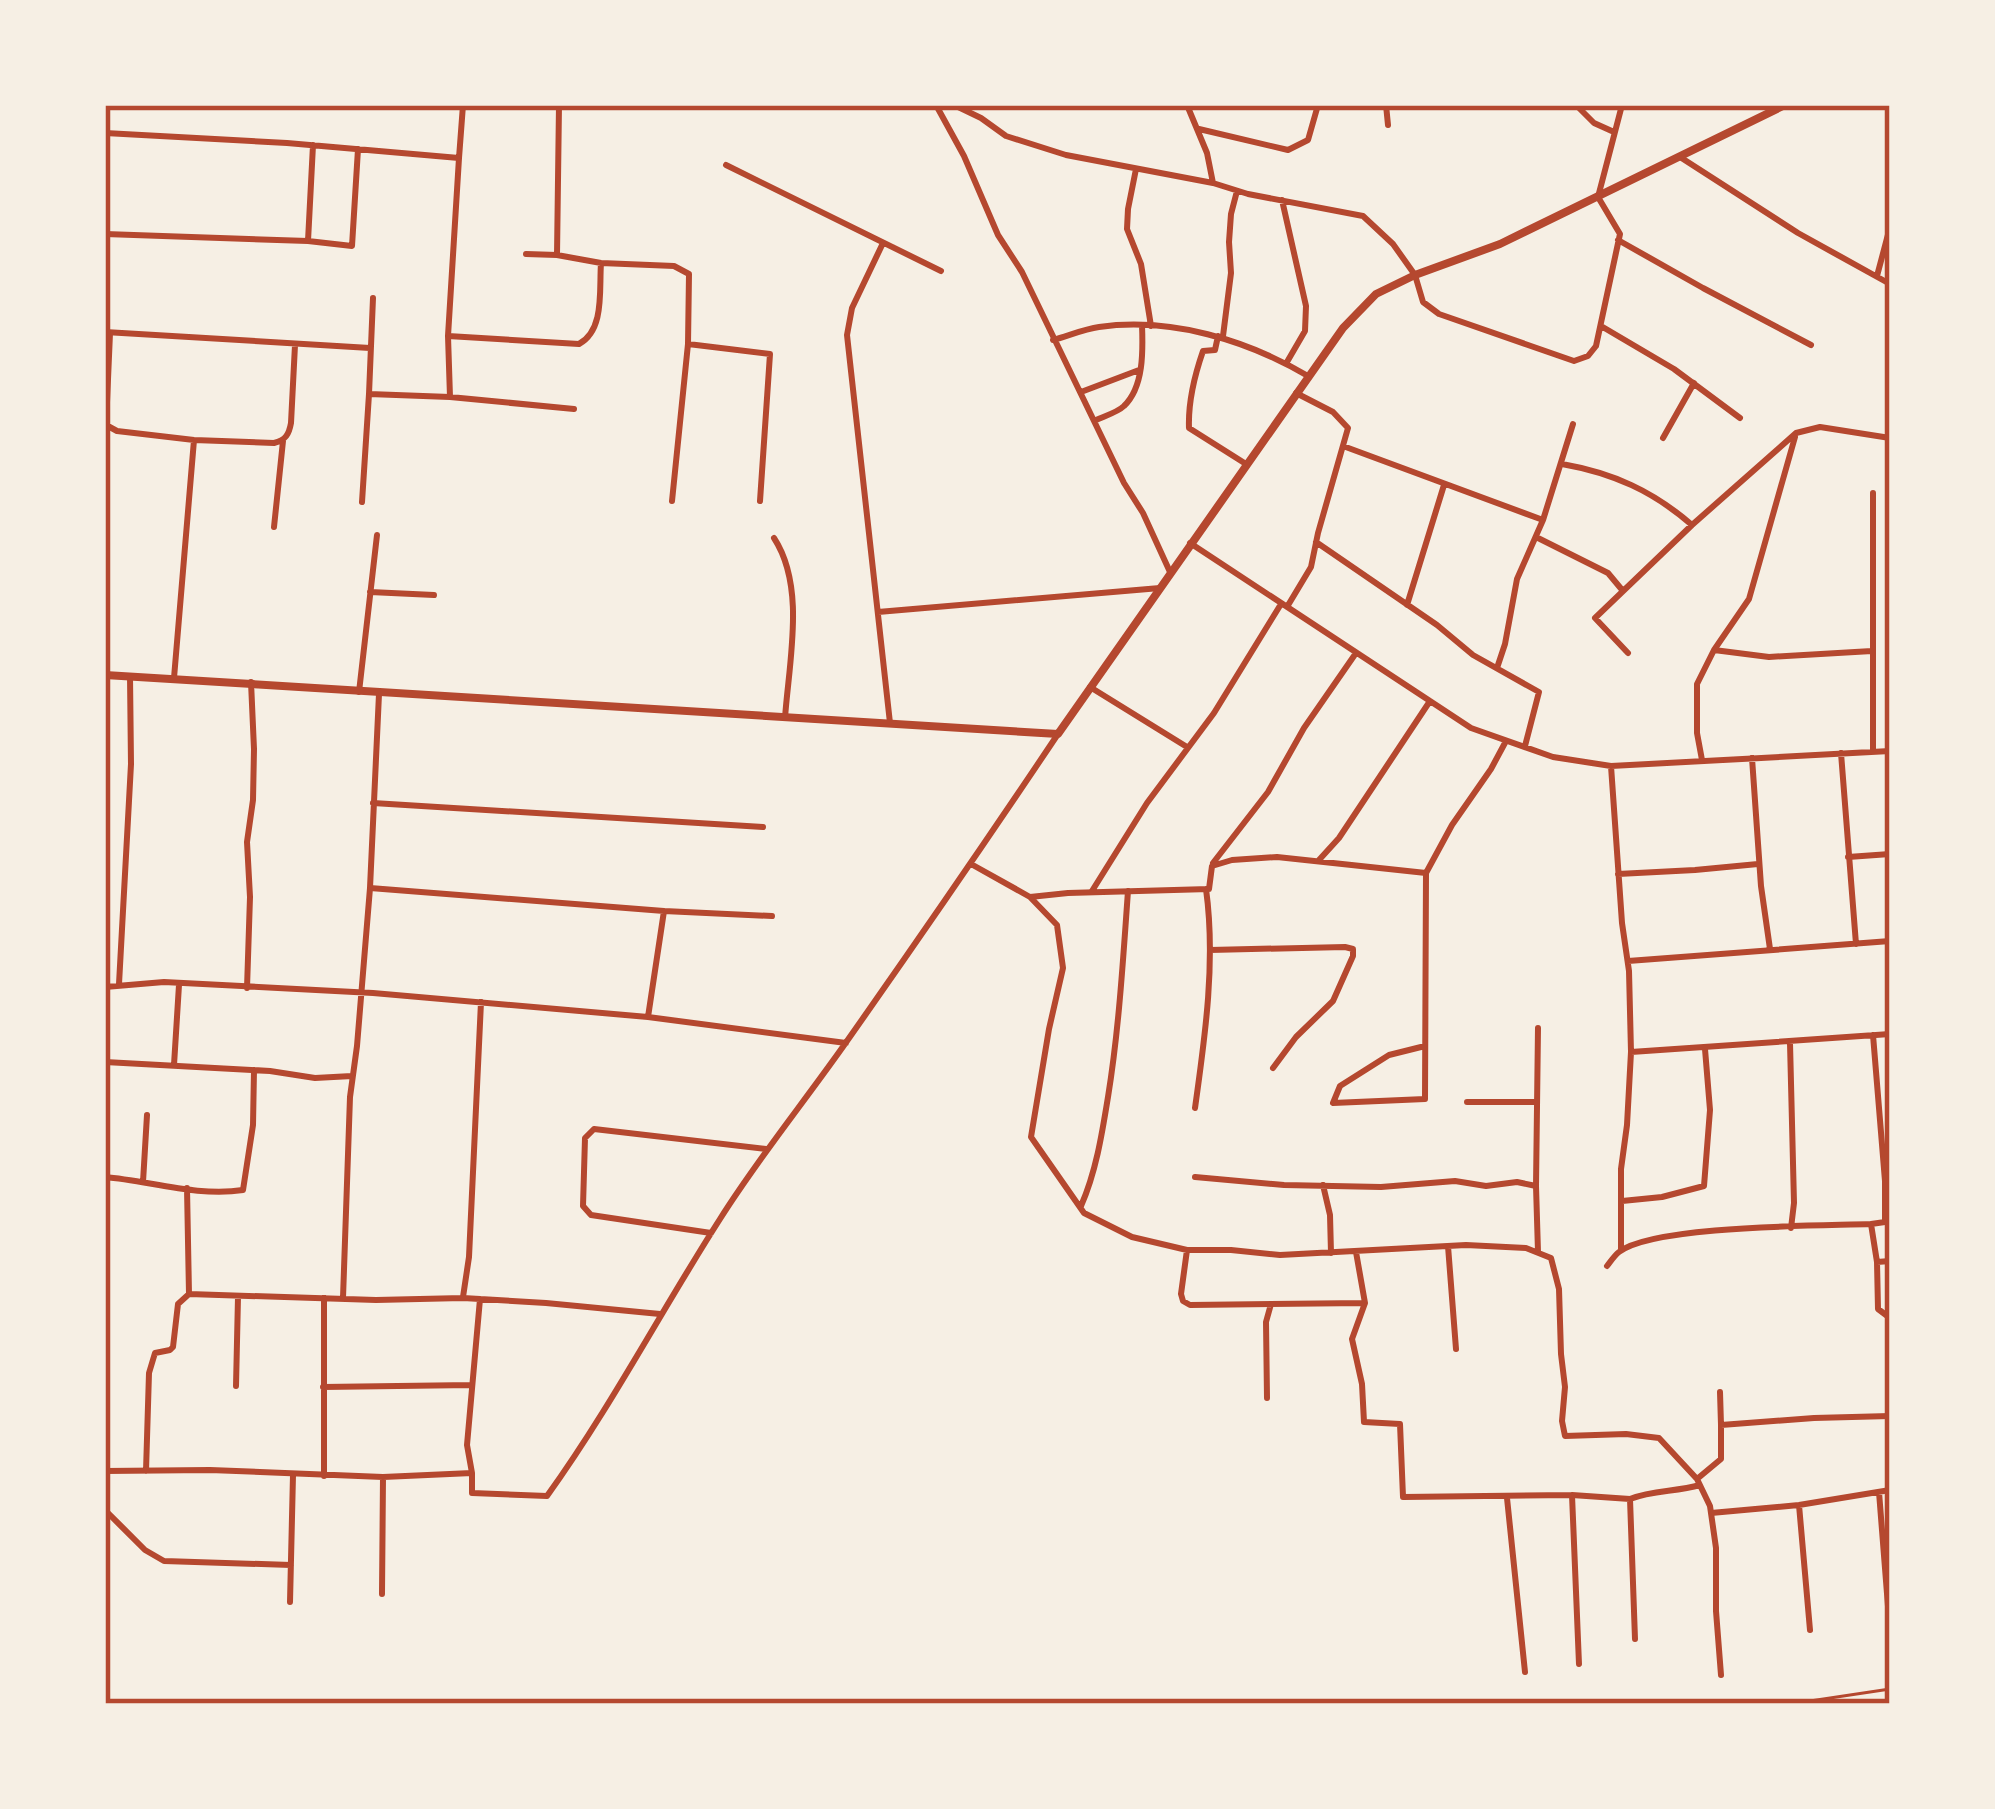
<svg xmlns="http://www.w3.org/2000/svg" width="1995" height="1809" font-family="'DejaVu Sans',sans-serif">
  <rect width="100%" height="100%" fill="#f6efe4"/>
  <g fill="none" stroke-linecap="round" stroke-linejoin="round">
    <path stroke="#b5482f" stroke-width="3" d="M1790,1704L1890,1689"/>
    <path stroke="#b5482f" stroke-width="6" d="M559,105L557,255L601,263L674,266L689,274L688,344L672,501
      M936,105L964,156L998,235L1022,272L1124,483L1143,513L1170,572
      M954,105L981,118L1006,136L1066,155L1213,183L1248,194L1363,216L1393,244L1415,275L1423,302L1439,314L1574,361L1588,356L1596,346L1620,234L1598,197L1622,105
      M1187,105L1207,153L1213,183
      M1386,105L1388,125
      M1576,105L1594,123L1614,132
      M1199,129L1288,150L1308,140L1318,105
      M105,133L287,143L459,158L463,105
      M1680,157L1798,233L1890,284
      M459,158L448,336L450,397L574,409
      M726,165L941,271
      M1136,169L1128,209L1127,229L1141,264L1151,326
      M1282,200L1306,306L1305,331L1287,362
      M105,234L308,241L352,246L358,149
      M1618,240L1703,288L1811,345
      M308,241L313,145
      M883,243L852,308L847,335L890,723
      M526,254L557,255
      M1877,276L1890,227
      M373,298L369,394L450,397
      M1601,326L1674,369L1740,418
      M105,332L370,348
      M110,333L106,425L117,431L194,440L274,443C286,440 289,434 291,423L295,345
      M448,336L579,344C605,330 599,290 601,263
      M1218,336L1215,350L1203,351C1194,377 1188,401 1189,428L1246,464
      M1223,336L1231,273L1229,242L1231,214L1237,191
      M1053,340C1068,336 1084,329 1099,327C1171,317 1247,340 1308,376
      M688,344L770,354L760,501
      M1081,392L1139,370
      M1096,420C1105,416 1118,412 1124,406C1144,387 1143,350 1142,325
      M1663,438L1694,383
      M1343,446L1543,520L1517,579L1505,644L1497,668
      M1562,464C1613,473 1653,491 1692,525
      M362,502L369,394
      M1543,520L1573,424
      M274,527L283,441
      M1536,537L1608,573L1623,591
      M774,538C806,587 789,661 785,718
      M1316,542L1437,625L1473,655L1539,692L1525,746
      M1190,543L1471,728L1553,757L1611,766L1890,751
      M370,592L434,595
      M1407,605L1444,485
      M1287,607L1311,567L1318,533L1348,428L1333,412L1296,393
      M878,612L1160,588
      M1714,650L1769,657L1872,651
      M1628,653L1595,618L1692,525L1796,433L1820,427L1890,438
      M174,678L194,440
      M1090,687L1187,747
      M359,692L377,535
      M1873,751V493
      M1841,753L1856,944
      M1752,758L1761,886L1770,949
      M1702,760L1697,733V684L1714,650L1749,599L1795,437
      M1611,766L1622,923L1629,971L1631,1052L1627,1125L1621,1169V1250
      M373,803L763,827
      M1848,857L1890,854
      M1319,860L1339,838L1430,701
      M1213,863L1268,792L1304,728L1356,653
      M971,864L1030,897L1068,893L1209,889L1212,866L1232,860L1277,857L1426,873L1452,825L1491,769L1506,741
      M1618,874L1695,870L1758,864
      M370,888L379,694
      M1092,891L1147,803L1214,713L1281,604
      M1030,897L1057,925L1063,968L1049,1029L1031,1137L1084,1213L1132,1237L1187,1250H1231L1280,1255L1466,1245L1526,1248L1551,1258L1559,1289L1561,1354L1565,1387L1562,1421L1565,1436L1626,1434L1659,1438L1697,1479L1710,1506L1716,1548V1611L1721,1675
      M1210,950L1345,947L1353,949V956L1333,1001L1296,1037L1273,1068
      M1628,961L1890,941
      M119,984L131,764L130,676
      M105,987L164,982L373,993L648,1017L846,1043
      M247,988L250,897L247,842L253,800L254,749L251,682
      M648,1017L664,911
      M1538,1028L1536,1186L1538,1252
      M1873,1035L1885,1181V1222L1871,1224L1877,1262
      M1790,1043L1794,1203L1791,1228
      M1425,1046L1389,1055L1340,1086L1333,1103L1425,1099L1426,873
      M1631,1052L1890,1034
      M105,1062L270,1071L315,1078L352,1076
      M174,1065L179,985
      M1467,1102H1536
      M1195,1108C1205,1037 1216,961 1206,889
      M105,1177C150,1181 198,1197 243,1190L253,1125L254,1070
      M1195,1177L1284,1185L1381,1187L1455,1181L1486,1186L1517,1182L1536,1186
      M143,1182L147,1115
      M1323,1185L1330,1215L1331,1253
      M187,1188L189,1294
      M1622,1201L1662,1197L1704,1186L1710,1110L1705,1049
      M1081,1206C1096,1172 1102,1134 1108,1097C1119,1029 1123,960 1128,891
      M711,1233L591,1215L583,1206L585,1138L594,1129L766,1149
      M1448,1246L1456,1349
      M1187,1250L1181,1294L1183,1301L1190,1305L1365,1303
      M1356,1252L1365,1303L1352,1339L1362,1384L1364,1422L1400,1424L1403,1497L1572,1495L1579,1664
      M1890,1261L1877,1262L1878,1309L1890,1318
      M1607,1266C1611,1261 1614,1256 1619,1252C1653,1225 1821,1226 1871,1224
      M463,1297L469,1257L481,1002
      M324,1298V1476
      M343,1298L350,1097L357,1046L370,888L664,911L772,916
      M236,1386L238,1297
      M323,1387L472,1385
      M1720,1392L1721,1425
      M1267,1398L1266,1322L1271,1304
      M105,1471L210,1470L383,1477L472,1473V1493L547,1496C611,1407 661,1311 720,1219C759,1157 805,1101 847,1041C918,940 989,837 1058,734
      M146,1471L149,1373L155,1353L170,1350L173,1347L178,1304L189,1294L376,1300L463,1298L546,1303L660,1314
      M472,1473L467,1445L480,1299
      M1697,1479L1721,1459V1425L1814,1418L1890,1416
      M1879,1492L1889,1619
      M1572,1495L1630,1499
      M1507,1498L1525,1672
      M1799,1505L1810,1630
      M105,1510L145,1550L164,1561L291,1565
      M1711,1513L1799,1505L1890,1490
      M382,1594L383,1477
      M290,1602L293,1475
      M1635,1639L1630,1499C1653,1490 1676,1492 1700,1485"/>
    <path stroke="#b5482f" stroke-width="8" d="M105,675L1058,734L1343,328L1376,294L1415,275L1500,244L1785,105"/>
  </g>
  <rect width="1995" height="1809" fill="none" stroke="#f6efe4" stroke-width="216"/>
  <rect x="108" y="108" width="1779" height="1593" fill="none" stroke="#b5482f" stroke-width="4.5"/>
</svg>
